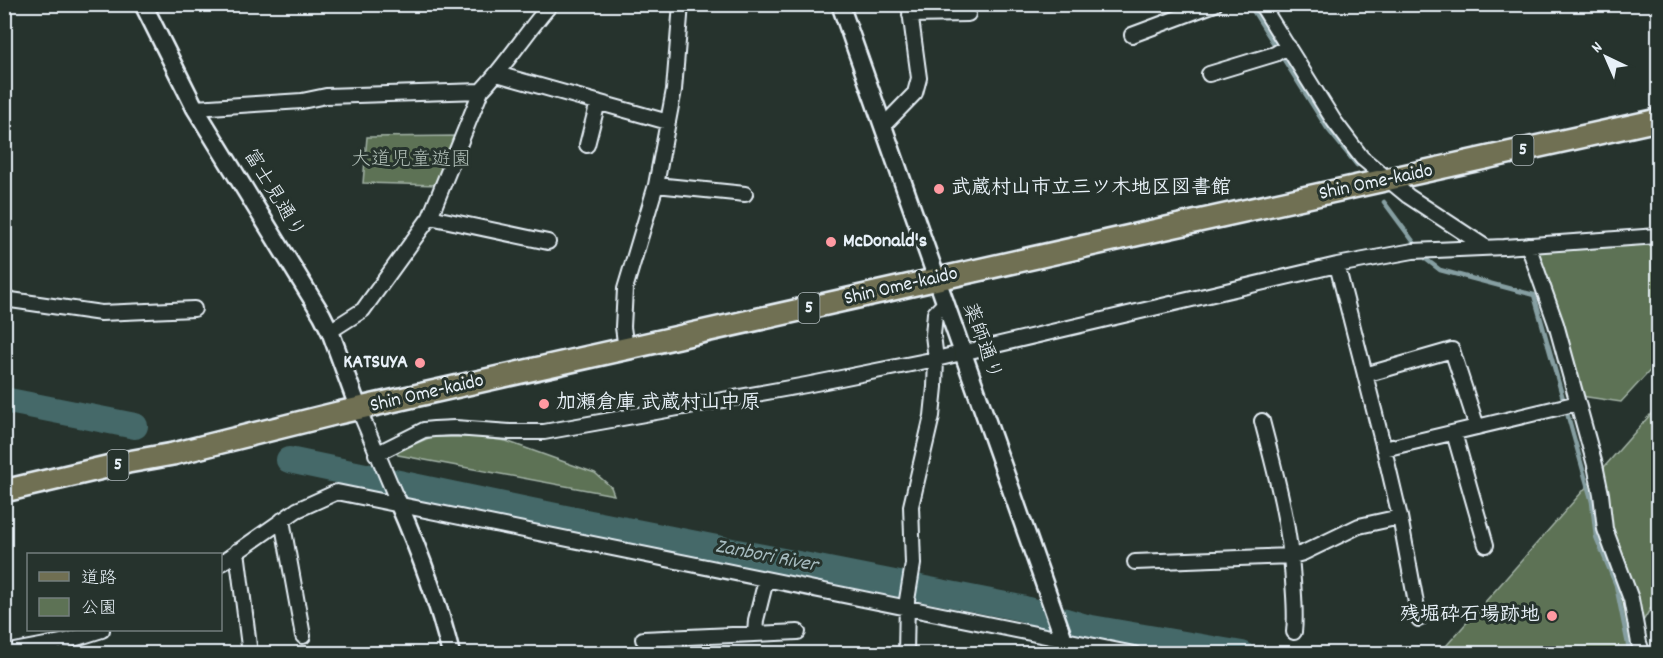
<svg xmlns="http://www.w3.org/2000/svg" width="1663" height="658" font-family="Dekko,'Klee One',sans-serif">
  <rect width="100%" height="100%" fill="#26332d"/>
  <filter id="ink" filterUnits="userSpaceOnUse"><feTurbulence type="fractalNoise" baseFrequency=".0167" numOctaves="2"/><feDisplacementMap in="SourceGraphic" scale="12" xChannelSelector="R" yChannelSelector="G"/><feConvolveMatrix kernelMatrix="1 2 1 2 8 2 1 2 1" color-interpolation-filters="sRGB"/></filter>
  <g filter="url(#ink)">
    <path fill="#5d7255" stroke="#a2b2a6" stroke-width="1.5" d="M459,136L439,185L363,183L367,137Z
      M1658,242V362L1621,402L1581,396L1562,323L1537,250Z
      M1658,406V596L1624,653L1439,654Z
      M431,437H477L506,441L595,473L611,487L614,495L398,455L396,452Z"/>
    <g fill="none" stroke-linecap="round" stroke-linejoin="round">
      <path stroke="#869fa2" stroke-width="4.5" d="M1249,4L1327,128L1357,165
        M1384,202L1427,260L1440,270L1534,295L1592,502L1596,537L1616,585L1630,654"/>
      <path stroke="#446969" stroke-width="26" d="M4,400L135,426
        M289,460L570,519L1021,608L1086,627L1242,654"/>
      <g stroke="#e8f1f8" stroke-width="18">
        <path id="minor" d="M1261,4L1334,121L1362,158L1408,196L1484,246
          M910,15L968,14
          M1132,35L1215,4
          M497,74L668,122
          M1209,74L1275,54L1288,46
          M195,108L302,101L326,96L481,91
          M883,126L915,93L919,78L909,4
          M587,145L598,102
          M656,185L745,194
          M430,217L548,242
          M1528,245L1556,324L1595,465L1601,494L1605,529L1631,599L1639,643L1643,654
          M1337,265L1384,449L1578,403
          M4,299L101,313L194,309
          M330,331L363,310L430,217L481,91C507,64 526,32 551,4
          M626,349L623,327L625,289L656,185L674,90L681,4
          M1365,375L1452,350L1477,427
          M359,410L397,500
          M1262,421C1276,474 1290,526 1293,581C1294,597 1296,615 1294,632
          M1454,433L1486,545
          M1384,449L1400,517L1419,619
          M376,454L424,430L434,429L455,428L510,432H544L806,385L936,359L1337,265L1413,251L1504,247L1658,236
          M282,520L303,636
          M237,551L250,654
          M1135,562L1292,556L1303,553L1359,526L1400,517
          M220,564L297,510L337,492L1134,654
          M755,634L756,620L766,580
          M643,639L798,632
          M4,653L67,641L102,630
          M906,654L907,600L913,564L911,506L932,416L935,387L936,359L933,335L935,313L945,303"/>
      </g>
      <g stroke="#e8f1f8" stroke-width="21">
        <path id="tertiary" d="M143,4L195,108L322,315L330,331L359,410
          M840,4L1069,654
          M397,500C419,550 438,601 451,654"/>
      </g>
      <g stroke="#e8f1f8" stroke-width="26">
        <path id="primary" d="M4,491L128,462L173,454L338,413L1171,227L1658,120"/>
      </g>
      <use href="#minor" stroke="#26332d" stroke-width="14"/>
      <use href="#tertiary" stroke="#26332d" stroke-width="16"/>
      <use href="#primary" stroke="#706f52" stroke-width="21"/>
    </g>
  </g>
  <g fill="#ff9aa2" stroke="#26332d" stroke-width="2">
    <circle cx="939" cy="189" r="6"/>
    <circle cx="831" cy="242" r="6"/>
    <circle cx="420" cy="363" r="6"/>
    <circle cx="544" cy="404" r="6"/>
    <circle cx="1552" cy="616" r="6"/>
  </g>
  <g text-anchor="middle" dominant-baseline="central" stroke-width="6" stroke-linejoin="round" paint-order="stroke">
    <g fill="#26332d" stroke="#aeb8bb" stroke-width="1.5">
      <rect x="1512.5" y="135" width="21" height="30" rx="4.5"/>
      <rect x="798.5" y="293" width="21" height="30" rx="4.5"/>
      <rect x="107.5" y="450" width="21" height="30" rx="4.5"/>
    </g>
    <g font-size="18" font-weight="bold" fill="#e8f1f8">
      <text x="1523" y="150">5</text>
      <text x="809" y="308">5</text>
      <text x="118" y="465">5</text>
    </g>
    <g font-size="20" fill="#b0beb7" stroke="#26332d">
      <text x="411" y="161">大道児童遊園</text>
    </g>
    <g font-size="20" fill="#e8f1f8" stroke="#26332d">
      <text transform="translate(1376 183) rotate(-12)">Shin Ome-kaido</text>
      <text transform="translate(273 194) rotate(59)">富士見通り</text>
      <text transform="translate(901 287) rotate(-13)">Shin Ome-kaido</text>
      <text transform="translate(981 342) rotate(70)">薬師通り</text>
      <text transform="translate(427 394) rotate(-13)">Shin Ome-kaido</text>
    </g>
    <g font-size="20" font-weight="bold" fill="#e8f1f8" stroke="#26332d" text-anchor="start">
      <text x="951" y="189">武蔵村山市立三ツ木地区図書館</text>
      <text x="843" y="242">McDonald's</text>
      <text x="408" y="363" text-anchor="end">KATSUYA</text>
      <text x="556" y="404">加瀬倉庫 武蔵村山中原</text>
      <text x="1540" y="616" text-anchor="end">残堀砕石場跡地</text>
    </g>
    <g font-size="21" font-style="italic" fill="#a6bbbf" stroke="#26332d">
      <text transform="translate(766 557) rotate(11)">Zanbori River</text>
    </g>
  </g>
  <rect width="1663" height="658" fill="none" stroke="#26332d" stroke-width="24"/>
  <rect x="12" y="12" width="1639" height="634" fill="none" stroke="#e8f1f8" stroke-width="2" filter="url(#ink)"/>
  <rect x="27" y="553" width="195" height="78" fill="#26332d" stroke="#747f7e" stroke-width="1.5"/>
  <rect x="39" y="572" width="30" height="9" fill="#706f52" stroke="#747f7e" stroke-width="1.5"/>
  <text x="81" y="583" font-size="18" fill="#e8f1f8">道路</text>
  <rect x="39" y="598" width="30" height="18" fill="#5d7255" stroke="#747f7e" stroke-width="1.5"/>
  <text x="81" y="613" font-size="18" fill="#e8f1f8">公園</text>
  <g transform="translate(1606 57) rotate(316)" stroke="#26332d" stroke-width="4.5" paint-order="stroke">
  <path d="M0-4.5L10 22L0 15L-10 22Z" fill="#e8f1f8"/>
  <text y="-9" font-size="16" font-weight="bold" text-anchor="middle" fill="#e8f1f8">N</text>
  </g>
</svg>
